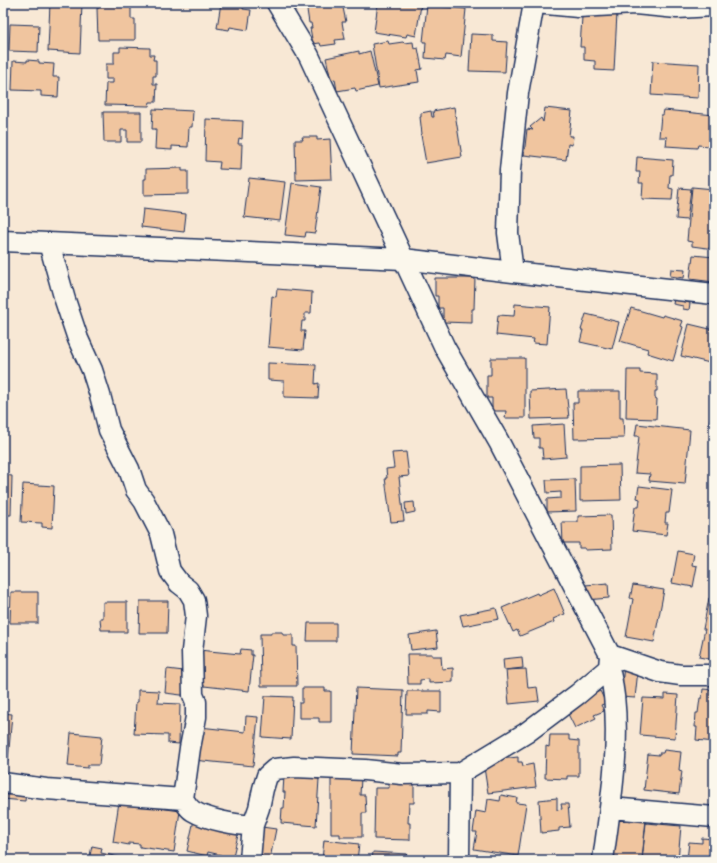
<svg xmlns="http://www.w3.org/2000/svg" width="717" height="863" font-family="Sriracha,sans-serif">
  <rect width="100%" height="100%" fill="#f8e8d5"/>
  <filter id="ink" filterUnits="userSpaceOnUse"><feTurbulence type="fractalNoise" baseFrequency=".025" numOctaves="2"/><feDisplacementMap in="SourceGraphic" scale="8" xChannelSelector="R" yChannelSelector="G"/><feConvolveMatrix kernelMatrix="1 2 1 2 8 2 1 2 1" color-interpolation-filters="sRGB"/></filter>
  <g filter="url(#ink)">
    <path fill="#f0c59f" stroke="#1b2f5e" d="M50,3H82L80,53L48,51Z
      M99,3H131V19H135V40H98L97,8H99Z
      M221,3H244L243,9L251,10L248,30L230,27L229,30L217,28Z
      M306,3H342L346,22H342L345,39L335,40L336,44L321,46L320,43L313,44L310,28H312L311,23H309Z
      M378,3H408L421,5L416,36L407,34L406,37L374,32Z
      M427,5L466,9L461,57L446,55L445,60L425,58L426,42H423Z
      M587,11L617,13L614,71L595,70V61L584,60V47H580L582,17H587Z
      M10,24L39,25L38,52L9,51Z
      M471,34L493,35V41L507,42L505,72L469,71Z
      M388,41L389,44L403,42L404,43L413,42L414,49L418,48L422,69L417,70L419,82L379,88L372,44Z
      M120,47L150,48V55H154L153,60H156V76H153V84H157L156,102H150L149,106L105,105L106,83H113V79H106V64H114V52H120Z
      M359,51V54L370,51L378,86L356,91L355,88L337,91L335,79L331,80L326,58Z
      M27,60L39,61V63L54,64L53,77H59L58,97L41,96V91L12,90L13,61L27,62Z
      M653,61L699,64L698,98L651,95Z
      M454,107L462,157L426,163L421,135L422,134L420,117H421V113L431,111L432,117H434L433,111Z
      M545,108L572,111L569,136H573L572,145L568,144L566,160L524,155L527,129L533,130L530,127L541,118L543,122Z
      M153,109L193,111L192,127H189L188,147L172,146V150L155,149L156,129H152Z
      M664,110L714,115V135H710L709,146L698,145L697,148L666,146L667,137H659L661,115H663Z
      M103,112H141V142H127V130H121V142H104Z
      M206,119L243,121L242,139L239,138L238,144H242L241,170L219,169L220,162L205,161Z
      M302,137H317V140L330,139L332,179L296,180L295,140H303Z
      M637,157L673,160L672,175H670L669,188L673,189L672,200L642,199L643,183H639L640,172H636Z
      M182,168V171H188V194L144,195V179H146V169Z
      M249,178L285,182L280,221L244,217Z
      M292,183L321,187L315,233L306,232L305,237L285,235Z
      M692,187L714,189V249L692,246V242L687,241Z
      M679,188L691,189L687,220L676,219Z
      M143,209L186,214L184,232L141,227Z
      M693,255L714,257V282L690,279Z
      M671,269L685,270L684,278L670,276Z
      M435,278H475L474,309H472V323L443,322V308H438V296H435Z
      M277,289L312,292L311,313H305V321H302L301,331H305L303,350L268,347L272,296L276,297Z
      M674,299L690,303L689,310L683,309V306L673,304Z
      M515,304L550,307L547,344L533,343L534,339L496,335L498,315L514,316Z
      M631,308L662,317L663,315L683,321L681,326L683,327L673,361L647,353L648,349L620,341Z
      M586,314L619,322L612,349L580,342L583,330H581Z
      M689,324L714,330V364L681,356Z
      M491,358H525V418H505L506,411H492V398H487V375H491Z
      M268,363L316,365L315,384L319,383L318,398L284,397V381L268,380Z
      M627,370H640V373L657,374V391H655V398L657,399L656,419L626,418Z
      M566,389L569,418L531,419L530,391Z
      M578,391H620V418H623L624,438L574,439L573,403H578Z
      M714,405V424L709,423Z
      M564,424L566,457L543,459L542,448H539V438H534L533,426Z
      M637,424L690,430L685,484L649,481L650,474L635,473L639,436H635Z
      M406,452L409,476L399,477L404,521L391,522L385,478H387L386,469L394,468L392,453Z
      M620,465L621,500L580,501V466Z
      M3,470V475L12,476L11,515H3Z
      M575,479L576,511L547,512V499L561,498V492L547,493L546,480Z
      M23,484L54,486L52,528L42,527V523L21,522Z
      M639,486L672,490L669,513H666L665,523H668L666,535L632,531L635,507H639L640,499L637,498Z
      M414,502L415,512L406,514L405,503Z
      M611,515L612,549L585,550V548H579V543H563L562,522H578V516Z
      M678,551L694,554L692,565L697,566L693,587L672,583Z
      M608,583L609,598L586,600L585,585Z
      M633,585L664,590L654,642L626,637L633,599L630,598Z
      M554,588L565,614L553,619L554,622L520,636L517,630L513,632L502,608L537,593L538,595Z
      M11,592H38V623H10Z
      M709,598L714,599V660L699,657L705,629H703Z
      M140,601H168L167,633H139Z
      M103,602H127V632H110V630H101L100,618H103Z
      M496,608L499,619L463,626L460,615Z
      M308,623H336V641H307Z
      M436,631L438,647L411,650L409,635Z
      M271,632H282L283,635H293V646H296L297,686H261L260,634H271Z
      M241,649L251,650V655H253L249,691L195,685L199,650L240,654Z
      M407,654H432V656H441L442,669L453,668V682L429,683V679L420,680V684H408Z
      M522,657L523,668L504,670L503,659Z
      M624,665L638,670L635,698L621,697Z
      M167,669L192,672L189,696L165,693Z
      M526,669L528,688L537,687L539,701L509,704L506,670Z
      M302,688H325V691H331V722H319V718H299V703H302Z
      M356,688L403,690L401,753H398V756L353,754Z
      M703,689L714,690V742L696,740L697,727H695L696,713H698L700,698H702Z
      M138,690L159,691L158,703L180,704L179,744L168,743V735L134,734L136,702H138Z
      M407,691H441V712L428,711V714H406Z
      M600,691L606,703L601,705L604,711L594,715L596,718L575,728L565,708Z
      M665,694L678,695L675,738L640,735L643,698L665,699Z
      M265,696L293,697L291,739L262,737Z
      M3,713L12,714L8,761H3Z
      M246,716L258,717L253,766L193,760L200,727L245,732Z
      M71,733L102,736L99,765H88V768L68,766Z
      M550,735H569V740L579,741V776H567V779L545,778L546,746L549,747Z
      M664,750L681,752L679,770L682,771L679,794L644,790L648,754L659,755V753H663Z
      M518,757V762H522L523,766L533,764L536,787L488,793L483,761Z
      M284,776L319,779L316,826L281,823L282,808H284L285,792H283Z
      M331,778H361L360,795H365L366,813H362V837H340V834H331Z
      M389,782H414V803H409L408,823H410V840L374,839L375,788H389Z
      M3,789L26,792L25,801L3,799Z
      M501,795L517,798L516,803L526,804L518,856L474,849L477,832H473L476,811L486,813L488,799L500,801Z
      M557,798V810L562,809L561,804H568L570,827L559,828V831L541,833L539,800Z
      M119,802L180,811L174,852L140,847V844L129,843V845L113,842Z
      M613,816L646,819L642,860H609Z
      M194,820L239,831L232,860L221,857V855L208,852L207,856L187,851Z
      M646,823L681,826L678,860H642Z
      M262,827L276,829L270,859L256,856Z
      M702,838L714,839V860H687L689,842L702,843Z
      M324,840L359,844L357,860H322Z
      M92,846L102,848L101,853L127,859V860H89Z
      M373,852L407,854L406,860H372Z"/>
    <g fill="none" stroke-linecap="round" stroke-linejoin="round">
      <g stroke="#1b2f5e" stroke-width="23">
        <path id="street" d="M536,3L578,7L635,4L677,8L714,6
          M3,241L403,259L513,272L714,294
          M49,243L65,300L78,339L92,370L100,395L109,430L129,469L136,490L144,501L161,534L170,571L179,583L188,590L194,600L196,616L192,651L193,695L196,702V717L190,748L183,799
          M513,272L508,233L510,170L518,93L534,3
          M610,655L660,672L681,675H714
          M3,783L46,789L183,799C186,803 188,808 193,811C206,819 238,826 253,825
          M611,808L714,817
          M250,860L253,825L259,808L263,789L267,776L275,769L294,767L365,770L402,774L460,773L526,733L578,694L609,668L610,655L499,442L445,348L309,56L277,3
          M459,860L460,773
          M603,860C611,801 624,726 609,668"/>
      </g>
      <use href="#street" stroke="#fbf7ec" stroke-width="20"/>
    </g>
  </g>
  <rect width="717" height="863" fill="none" stroke="#fbf7ec" stroke-width="16"/>
  <rect x="8" y="8" width="701" height="847" fill="none" stroke="#1b2f5e" stroke-width="1.5" filter="url(#ink)"/>
</svg>
